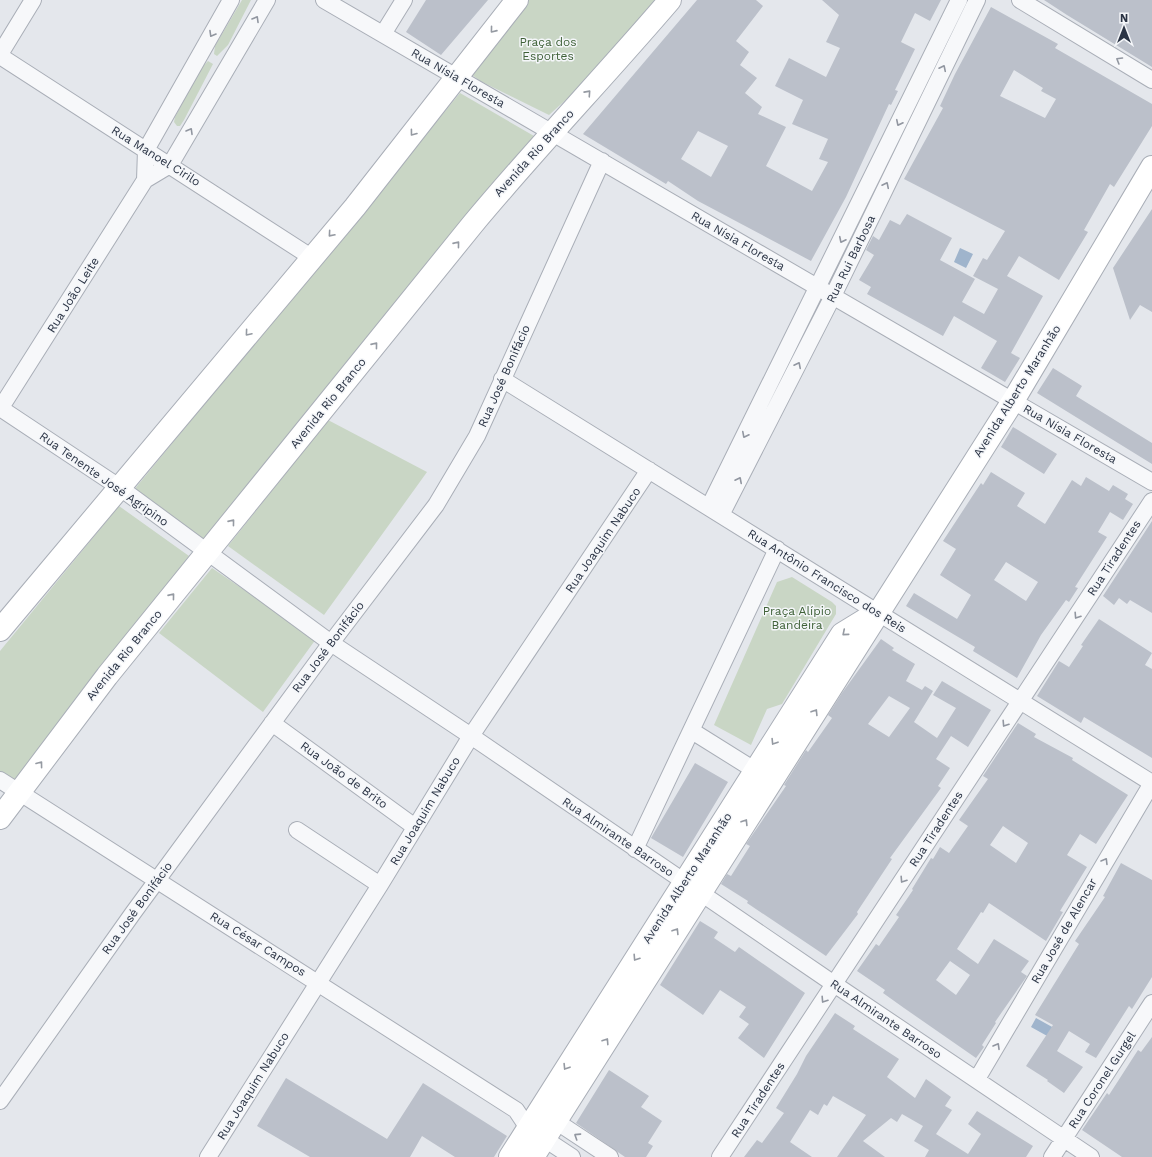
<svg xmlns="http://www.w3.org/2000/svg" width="1152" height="1157" font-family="'Work Sans',sans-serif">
  <rect width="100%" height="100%" fill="#e4e7ec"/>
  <path fill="#c9d6c5" d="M242,0H251L228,45L217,56L214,54L215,46Z
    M523,0H660L611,59L549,115L480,81L471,74Z
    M208,61L213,64L184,120L180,126H177L174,122L175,117L201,68Z
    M460,93L534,136L202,542L133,491Z
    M328,420L427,472L324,615L228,546Z
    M119,506L189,556L12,788L0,779V651Z
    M212,568L316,639L263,712L159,633Z
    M792,577L832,602L836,606V614L782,704L767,709L751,745L714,725L777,582Z"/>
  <path fill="#9fb4cc" d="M960,248L973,254L966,268L954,262Z
    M1036,1018L1054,1028L1049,1037L1031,1027Z"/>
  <path fill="#bbc0ca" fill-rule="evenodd" d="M426,0H488L441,55L406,32Z
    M697,0H756L763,6L736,41L749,52L740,65L757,78L745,93L762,107L758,114L786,127L766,166L812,191L828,162L819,159L828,139L792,124L803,100L775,86L789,58L826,77L840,48L826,42L839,15L822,0H941L930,21L915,13L901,42L915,49L895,90L898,91L891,105L889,104L846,197L811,261L698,201L668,181L666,184L583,134ZM698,131L728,146L711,177L681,159Z
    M1044,0H1152V67L1067,15Z
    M991,7L1058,44L1055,48L1152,104V126L1114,187L1110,184L1084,230L1088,232L1059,280L1019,256L1007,276L1043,296L1011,353L1020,358L1005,382L981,368L997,341L954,316L943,336L867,294L871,287L859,280L874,255L866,250L873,236L879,240L890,220L900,225L907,214L952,238L940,260L975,279L962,302L984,314L998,289L973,276L983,258L987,260L1005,231L904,179L943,108L940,106L955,74ZM1014,70L1043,88L1041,91L1056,99L1045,118L1000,96Z
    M1152,209V312L1140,305L1130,320L1113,268Z
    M1053,368L1082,386L1076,396L1152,443V464L1037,393Z
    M1013,427L1057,454L1044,474L1001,447Z
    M991,472L1025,493L1017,506L1045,524L1072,480L1081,486L1086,477L1109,491L1113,485L1128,494L1125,499L1133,504L1123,520L1110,512L1098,532L1107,537L1075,587L1078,588L1069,602L1066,600L1041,635L1017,678L973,651L975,647L906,606L914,593L957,619L971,595L940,575L956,549L943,541L981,483L983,485ZM1006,562L1038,582L1026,601L994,580Z
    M1152,521V613L1130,600L1127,604L1119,598L1114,605L1103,596Z
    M1099,619L1152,653L1145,665L1152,669V758L1084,717L1081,723L1037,696L1059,661L1069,667L1083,646L1081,645Z
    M881,639L894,648L892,650L915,664L906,681L922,690L925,686L933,691L914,722L937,738L956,708L933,695L942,681L991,710L968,747L951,736L936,759L950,768L938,786L941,788L890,858L892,859L857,912L858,914L826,956L747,903L748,901L721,884L727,874L731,876L750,846L746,844L786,786L784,785L806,750L808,752L832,718L828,715L842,693ZM889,696L910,708L889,737L868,724Z
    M1018,723L1036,734L1034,737L1073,758L1072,760L1128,795L1096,844L1080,834L1067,855L1087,867L1060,911L1063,912L1046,941L989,903L983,913L981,912L957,949L978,964L994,939L1029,961L1021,972L1027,976L995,1022L996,1023L982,1045L984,1047L976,1058L904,1008L883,993L885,990L857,971L876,944L879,946L899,917L896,915L913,890L912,889L931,858L933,859L940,847L949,853L968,826L959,820L988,779L983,776ZM1003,826L1028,843L1016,863L990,845ZM950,961L970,975L956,995L936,980Z
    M695,763L728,782L683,857L651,838Z
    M1121,863L1152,880V977L1132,1009L1129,1006L1096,1058L1085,1052L1090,1044L1069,1031L1057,1051L1083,1067L1064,1093L1047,1081L1048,1080L1026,1066L1053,1025L1035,1015L1079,944L1075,941L1105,897L1103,896Z
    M700,921L718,932L714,938L735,952L739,947L805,993L764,1058L738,1038L749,1024L739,1017L746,1007L720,990L703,1015L660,985Z
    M835,1013L855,1026L853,1029L899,1059L887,1077L915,1098L926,1079L951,1097L945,1106L952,1110L936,1134L968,1154L981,1134L968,1124L977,1111L1033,1146L1026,1157H925L929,1150L914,1141L923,1126L902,1114L897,1122L891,1118L863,1141L885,1157H837L866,1115L833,1096L827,1106L824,1104L818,1115L810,1110L790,1142L812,1157H744L757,1140L762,1143L784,1113L776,1108L797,1074L806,1056Z
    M1152,1037V1157H1122L1082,1130L1107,1093L1109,1095L1138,1050L1141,1052Z
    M609,1070L649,1096L641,1107L662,1121L648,1143L653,1146L646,1157H625L576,1123Z
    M286,1078L387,1139L423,1083L507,1136L494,1157H455L422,1136L410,1157H310L257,1126Z"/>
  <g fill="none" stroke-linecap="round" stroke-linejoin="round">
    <g stroke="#a9aeb7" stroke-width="18">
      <path id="minor" d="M324,0L1152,482
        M1020,0L1152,80
        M383,34L404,0
        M0,54L33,0
        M0,56L311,257
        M145,180L146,150L231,0
        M502,379L1152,783
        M0,408L119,487L331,643L471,736L834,984L1091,1157
        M0,409L145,180L170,165L267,0
        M709,507L959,0
        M721,515L833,296L977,0
        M272,723L415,827
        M692,731L764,776
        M0,780L516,1110L528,1128L572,1157
        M297,830L380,885
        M635,849L777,549
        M977,1079L1152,783
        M0,1101L133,913L331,643L436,505L477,436L602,161
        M548,1116L610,1157
        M208,1157L380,885L471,736L649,470
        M720,1157L1152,501
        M1052,1157L1152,1003"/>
    </g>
    <g stroke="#a9aeb7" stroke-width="24">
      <path id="secondary" d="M0,630L355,207L517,0
        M0,818L107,676L472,225C536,148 605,76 670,0
        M510,1157L842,634L873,615
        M533,1157L1013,401L1152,167"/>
    </g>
    <use href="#minor" stroke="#f7f8fa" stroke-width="16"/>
    <use href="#secondary" stroke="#fff" stroke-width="22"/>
  </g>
  <defs><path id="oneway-chevron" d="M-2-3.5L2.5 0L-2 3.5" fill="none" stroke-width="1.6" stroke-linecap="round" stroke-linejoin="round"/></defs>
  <g stroke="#9196a0">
    <use href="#oneway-chevron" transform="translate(256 19) rotate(-60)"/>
    <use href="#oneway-chevron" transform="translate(212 34) rotate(120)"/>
    <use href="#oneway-chevron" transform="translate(1119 60) rotate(-149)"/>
    <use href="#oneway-chevron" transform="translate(943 68) rotate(-64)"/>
    <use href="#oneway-chevron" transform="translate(899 123) rotate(116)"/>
    <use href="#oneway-chevron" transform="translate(190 131) rotate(-60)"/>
    <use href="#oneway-chevron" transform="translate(886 185) rotate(-64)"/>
    <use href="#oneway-chevron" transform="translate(842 240) rotate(116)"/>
    <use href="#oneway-chevron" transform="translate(798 365) rotate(-63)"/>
    <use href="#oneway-chevron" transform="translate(745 435) rotate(117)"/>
    <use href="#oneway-chevron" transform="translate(739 480) rotate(-63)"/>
    <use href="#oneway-chevron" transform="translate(1077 616) rotate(123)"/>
    <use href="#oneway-chevron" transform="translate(1005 724) rotate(123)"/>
    <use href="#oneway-chevron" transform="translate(1105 861) rotate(-59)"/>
    <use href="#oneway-chevron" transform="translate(903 880) rotate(123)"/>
    <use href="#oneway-chevron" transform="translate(824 1000) rotate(123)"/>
    <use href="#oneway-chevron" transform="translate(997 1046) rotate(-60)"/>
    <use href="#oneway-chevron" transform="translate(577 1136) rotate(-147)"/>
  </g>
  <g stroke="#959aa2">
    <use href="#oneway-chevron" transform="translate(493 30) rotate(129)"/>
    <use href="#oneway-chevron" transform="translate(588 93) rotate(-48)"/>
    <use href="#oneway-chevron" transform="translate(413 133) rotate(127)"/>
    <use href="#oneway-chevron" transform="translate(331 234) rotate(131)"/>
    <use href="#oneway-chevron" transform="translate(457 244) rotate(-51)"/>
    <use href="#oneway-chevron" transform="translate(248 333) rotate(130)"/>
    <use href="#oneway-chevron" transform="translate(375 345) rotate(-51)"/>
    <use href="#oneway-chevron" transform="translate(232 522) rotate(-51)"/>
    <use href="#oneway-chevron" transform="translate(172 596) rotate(-51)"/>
    <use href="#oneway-chevron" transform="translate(845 633) rotate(140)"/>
    <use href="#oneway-chevron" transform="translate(815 712) rotate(-58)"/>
    <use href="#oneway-chevron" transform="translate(774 742) rotate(122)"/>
    <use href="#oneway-chevron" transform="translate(40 764) rotate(-53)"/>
    <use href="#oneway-chevron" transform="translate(745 822) rotate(-58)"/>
    <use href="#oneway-chevron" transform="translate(676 931) rotate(-58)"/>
    <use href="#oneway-chevron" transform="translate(636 958) rotate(123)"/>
    <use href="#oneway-chevron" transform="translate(606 1041) rotate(-57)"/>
    <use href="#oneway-chevron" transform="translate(566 1067) rotate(122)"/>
  </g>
  <g text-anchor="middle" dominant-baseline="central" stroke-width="3" stroke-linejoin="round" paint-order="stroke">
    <g font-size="12" fill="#3f6138" stroke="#f4f6f9">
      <text x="548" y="42">Praça dos<tspan x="548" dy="14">Esportes</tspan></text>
      <text x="797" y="611">Praça Alípio<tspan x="797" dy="14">Bandeira</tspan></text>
    </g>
    <g font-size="12" fill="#2b3445" stroke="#f4f6f9">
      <text transform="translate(458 78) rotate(30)">Rua Nísia Floresta</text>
      <text transform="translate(534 153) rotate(-48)">Avenida Rio Branco</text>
      <text transform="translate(156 156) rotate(32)">Rua Manoel Cirilo</text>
      <text transform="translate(738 241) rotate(30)">Rua Nísia Floresta</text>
      <text transform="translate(851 259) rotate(-64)">Rua Rui Barbosa</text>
      <text transform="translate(73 295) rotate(-58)">Rua João Leite</text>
      <text transform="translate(504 376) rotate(-66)">Rua José Bonifácio</text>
      <text transform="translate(1017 391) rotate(-58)">Avenida Alberto Maranhão</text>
      <text transform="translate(328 403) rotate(-51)">Avenida Rio Branco</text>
      <text transform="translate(1070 434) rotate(30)">Rua Nísia Floresta</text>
      <text transform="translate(104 479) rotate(35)">Rua Tenente José Agripino</text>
      <text transform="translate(603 540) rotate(-56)">Rua Joaquim Nabuco</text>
      <text transform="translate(1114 558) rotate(-57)">Rua Tiradentes</text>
      <text transform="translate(827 581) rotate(32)">Rua Antônio Francisco dos Reis</text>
      <text transform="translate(328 647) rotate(-53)">Rua José Bonifácio</text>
      <text transform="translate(124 655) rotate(-51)">Avenida Rio Branco</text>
      <text transform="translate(344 775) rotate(36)">Rua João de Brito</text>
      <text transform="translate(425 811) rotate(-59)">Rua Joaquim Nabuco</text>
      <text transform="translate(936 829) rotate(-57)">Rua Tiradentes</text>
      <text transform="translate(618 837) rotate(34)">Rua Almirante Barroso</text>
      <text transform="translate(687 878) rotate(-57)">Avenida Alberto Maranhão</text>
      <text transform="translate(137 908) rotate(-54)">Rua José Bonifácio</text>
      <text transform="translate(1064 931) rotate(-60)">Rua José de Alencar</text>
      <text transform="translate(258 944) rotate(32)">Rua César Campos</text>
      <text transform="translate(886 1019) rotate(34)">Rua Almirante Barroso</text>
      <text transform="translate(1102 1080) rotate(-57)">Rua Coronel Gurgel</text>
      <text transform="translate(253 1086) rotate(-58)">Rua Joaquim Nabuco</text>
      <text transform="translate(758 1100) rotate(-57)">Rua Tiradentes</text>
    </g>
  </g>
  <g transform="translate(1124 28)" stroke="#f4f6f9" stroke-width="3" paint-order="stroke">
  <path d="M0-3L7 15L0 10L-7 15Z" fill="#2b3445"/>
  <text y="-6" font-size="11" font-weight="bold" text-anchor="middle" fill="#2b3445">N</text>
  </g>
</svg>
